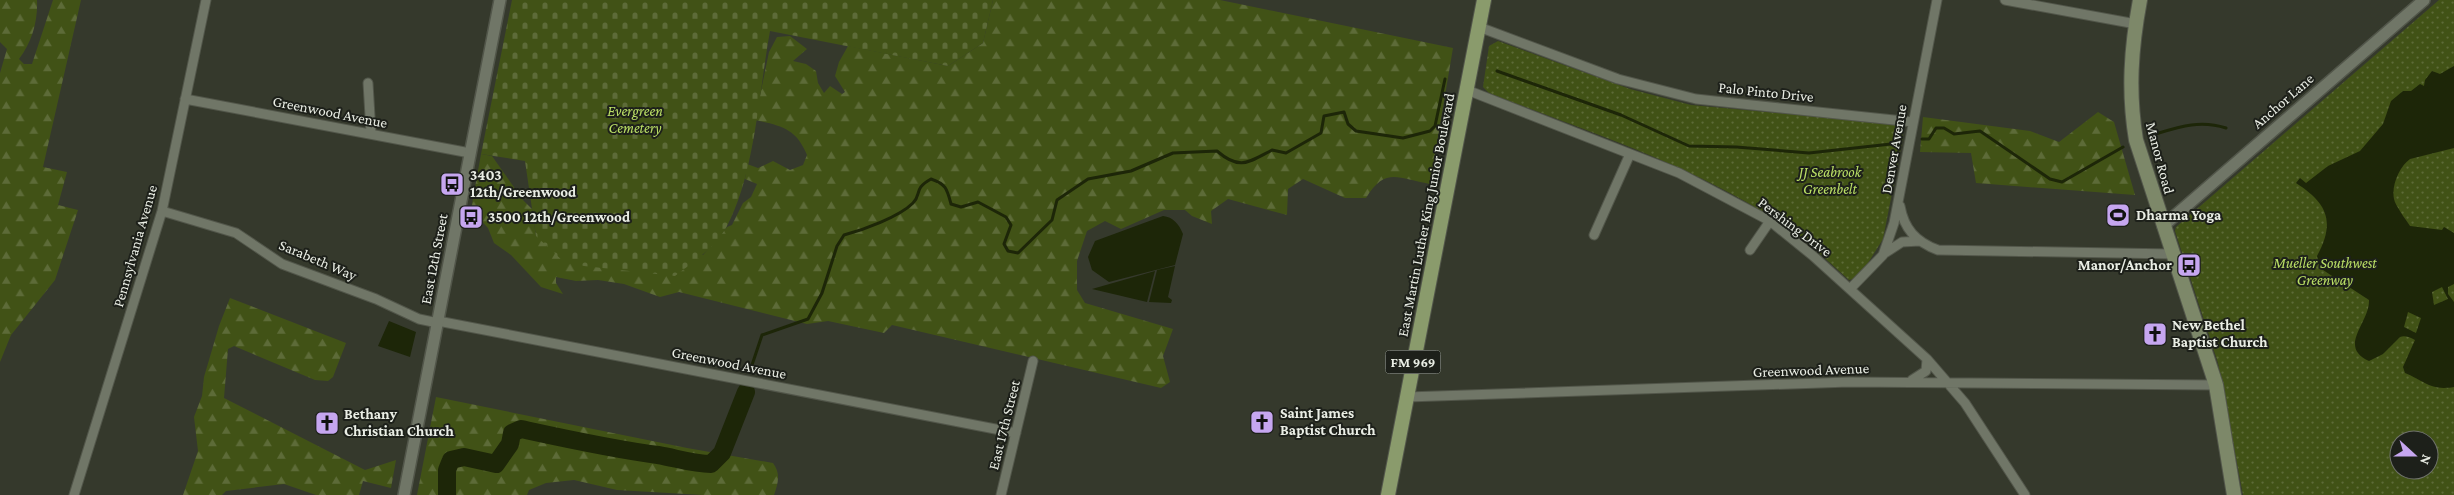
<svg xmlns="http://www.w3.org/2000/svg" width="2454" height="495" font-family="'Crimson Pro',serif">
  <defs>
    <pattern id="grass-dots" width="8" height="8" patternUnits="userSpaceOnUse" patternTransform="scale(1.25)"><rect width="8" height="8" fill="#415216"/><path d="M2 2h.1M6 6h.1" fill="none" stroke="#5d6b38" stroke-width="1.8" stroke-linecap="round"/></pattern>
    <pattern id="forest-firs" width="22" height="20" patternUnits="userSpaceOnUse" patternTransform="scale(1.25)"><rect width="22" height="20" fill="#415216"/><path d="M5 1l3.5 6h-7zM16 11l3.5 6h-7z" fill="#5d6b38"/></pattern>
    <pattern id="cemetery-stones" width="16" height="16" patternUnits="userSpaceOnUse" patternTransform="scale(1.25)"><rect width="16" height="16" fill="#415216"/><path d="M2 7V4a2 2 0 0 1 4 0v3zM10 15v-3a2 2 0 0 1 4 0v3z" fill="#5d6b38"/></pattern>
  </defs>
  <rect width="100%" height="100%" fill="#35392c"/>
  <path fill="url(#grass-dots)" fill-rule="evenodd" d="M2439,0H2454V495H2243L2218,363L2175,231L2176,227ZM2399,440H2429V470H2399Z
    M1498,41L1630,89L1691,105L1895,124L1901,127L1903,137L1883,239L1868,263L1853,279L1849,280C1826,259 1802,237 1776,220C1688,163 1586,131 1489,93L1483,87L1489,46Z"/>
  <path fill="url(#forest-firs)" d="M0,0H37C38,21 32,42 19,59L24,64H32L53,0H81L43,167L67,172L58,205L78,210L55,280L11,335L0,362V73L7,49L0,42Z
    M993,0H1220L1453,48L1430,184C1398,179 1386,166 1366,198H1345L1303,179L1288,189L1287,215L1228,199L1211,211L1212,224L1192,216L1185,210H1164L1121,229L1105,221L1087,231L1077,261V290L1085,303L1173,329L1163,356L1170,382L1161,388L892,325L884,333L828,321L807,324L679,292L660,297L624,284L598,280L576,281L556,277V283L563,294L541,287L511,255L494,243L488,228L471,210L481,154L492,156L523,200L532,209L536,236L703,255L727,227L732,225L743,203L751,197L757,184L745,179L747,164L758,168L773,161L790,170L803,165L807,155C796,128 781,126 755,120L769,52L777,37L790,36L807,49L793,61L806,64L816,71L818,83L824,93L830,86L842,94L845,92L835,76L839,62L848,46L948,66L983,43Z
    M2098,112L2114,122L2135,195L1976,183L1971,153L1920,152L1923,117L2030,131L2059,142Z
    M230,298L346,343L333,377L328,381L315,380L234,346L228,349L224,398L365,470L396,460L391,488L363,481L359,495H316L284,484L226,491L222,495H183L198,451L194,417L202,396L204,377L219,326Z
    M436,397L687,448L773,463C781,474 778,483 774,495H703L617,490L574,480L546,483L529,490L527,495H417Z"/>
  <path fill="url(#cemetery-stones)" d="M512,0H993L983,43L948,66L770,31C759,91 755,173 727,226C716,247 693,262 675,276L584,266L563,261L536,236L525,161L481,154Z"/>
  <path fill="#1d2608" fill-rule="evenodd" d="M2454,66V148L2410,159C2400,166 2391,185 2394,199C2395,205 2406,220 2410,226L2442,230L2444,227L2454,233V284L2448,287V294L2454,302V387C2430,391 2425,381 2405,373L2403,367L2415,340C2410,337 2404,335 2400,337L2383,354L2369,361C2337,346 2370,323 2369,300L2320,268L2317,256C2336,221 2327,203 2296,183L2300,178L2306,183L2328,166L2360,151L2383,124L2391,101L2403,91H2411L2420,84L2424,86L2425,80L2432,71L2440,74ZM2442,287L2448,299L2434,305L2432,292ZM2408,312L2421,318L2416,333L2404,327Z
    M1163,216C1173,217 1179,224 1183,234L1175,265L1109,282L1092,270L1088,257L1095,241Z
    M1175,266L1168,297L1172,300L1171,303L1149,302L1157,270Z
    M1155,271L1147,302L1092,289Z
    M389,321L416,332L410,357L378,346Z"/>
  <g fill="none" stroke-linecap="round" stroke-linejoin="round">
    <path stroke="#1d2608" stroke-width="3" d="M1497,71L1621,115L1689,146L1736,147L1809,153L1891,144
      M2149,136C2176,128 2198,119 2226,128
      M1922,139H1929L1936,128H1944L1954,134L1980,131L2050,179L2062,182L2123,147
      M750,371L762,335L808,319L822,293L837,246L844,235C863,230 899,217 913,203C922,194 913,189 931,179C946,184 947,189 951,204L961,207L978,202L1006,217L1011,225L1004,244L1008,251L1018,253L1052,220L1057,200L1088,179L1131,171L1173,153L1217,151C1240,171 1249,162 1272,150L1286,153L1321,133L1324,116L1344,112L1348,124L1356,131L1403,138L1430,131L1435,126L1445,79"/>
    <path stroke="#1d2608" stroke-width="18" d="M447,495V470L451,460L464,457L496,464L510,444L512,433L521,429C567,439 612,449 658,455C676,458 693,464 711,464L722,453L746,392"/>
    <g stroke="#52564a" stroke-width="11">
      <path id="minor" d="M2005,0L2136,24
        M1479,27L1618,79L1696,99L1913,122
        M368,83L371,133
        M1467,90L1679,173L1770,221L1812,255L1927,359L1965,403L2025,495
        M185,99L470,153
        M1900,206C1904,229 1916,242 1938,250L2173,254
        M162,211L236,233L282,264L376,299L419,319L438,323
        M1594,235L1630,154
        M1750,250L1770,221
        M1885,253L1902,242L1920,241
        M1850,289L1883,255L1894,223L1937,0
        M438,321L1016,433
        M1912,380L1926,371L1927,359
        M1407,397L1849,382L2216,385
        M74,495L162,211L206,0
        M1001,495L1033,361"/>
    </g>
    <g stroke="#52564a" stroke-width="14">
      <path id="tertiary" d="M2163,226L2424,0
        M404,495L500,0"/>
    </g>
    <g stroke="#52564a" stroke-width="16">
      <path id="secondary" d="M2140,0C2131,48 2128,92 2136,140L2216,385L2234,495"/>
    </g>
    <g stroke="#52564a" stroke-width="16">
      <path id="primary" d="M1388,495L1484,0"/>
    </g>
    <use href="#minor" stroke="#707667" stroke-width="9"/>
    <use href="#tertiary" stroke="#707667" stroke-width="11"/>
    <use href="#secondary" stroke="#7d8869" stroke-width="14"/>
    <use href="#primary" stroke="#8a9b6c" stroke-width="14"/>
  </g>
  <defs>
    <g id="bus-square" transform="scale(1.25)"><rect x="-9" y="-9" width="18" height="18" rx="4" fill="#c6a6f0" stroke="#1d201a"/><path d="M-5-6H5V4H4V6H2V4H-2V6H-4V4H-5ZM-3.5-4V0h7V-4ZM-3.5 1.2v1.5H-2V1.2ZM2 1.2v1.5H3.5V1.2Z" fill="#111"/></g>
    <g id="stadium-square" transform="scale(1.25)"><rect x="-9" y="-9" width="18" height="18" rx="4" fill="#c6a6f0" stroke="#1d201a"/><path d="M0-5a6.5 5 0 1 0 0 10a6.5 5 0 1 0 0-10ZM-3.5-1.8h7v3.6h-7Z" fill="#111"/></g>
    <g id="church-square" transform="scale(1.25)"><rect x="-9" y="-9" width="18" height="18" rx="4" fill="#c6a6f0" stroke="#1d201a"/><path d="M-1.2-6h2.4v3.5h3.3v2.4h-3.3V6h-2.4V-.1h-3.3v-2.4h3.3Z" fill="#111"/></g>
  </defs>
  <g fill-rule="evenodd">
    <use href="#bus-square" x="452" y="184"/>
    <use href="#stadium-square" x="2118" y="215"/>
    <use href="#bus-square" x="471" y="217"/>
    <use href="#bus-square" x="2189" y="265"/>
    <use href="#church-square" x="2155" y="334"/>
    <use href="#church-square" x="1262" y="422"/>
    <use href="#church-square" x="327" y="423"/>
  </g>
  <g text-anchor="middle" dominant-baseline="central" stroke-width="4" stroke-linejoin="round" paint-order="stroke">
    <rect fill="#1d201a" stroke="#acb0a8" stroke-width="1" x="1385.5" y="350.5" width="55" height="23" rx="4"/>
    <g font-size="14" font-weight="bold" fill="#eaeee5">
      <text x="1413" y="362">FM 969</text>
    </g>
    <g font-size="15" fill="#eaeee5" stroke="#1d201a">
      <text transform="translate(1766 92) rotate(6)">Palo Pinto Drive</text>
      <text transform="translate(2283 101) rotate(-41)">Anchor Lane</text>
      <text transform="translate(330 112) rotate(11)">Greenwood Avenue</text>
      <text transform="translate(1894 149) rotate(-80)">Denver Avenue</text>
      <text transform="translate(2160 158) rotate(75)">Manor Road</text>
      <text transform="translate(1426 215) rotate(-79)">East Martin Luther King Junior Boulevard</text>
      <text transform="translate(1795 227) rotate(37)">Pershing Drive</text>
      <text transform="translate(135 246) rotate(-74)">Pennsylvania Avenue</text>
      <text transform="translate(434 259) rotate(-79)">East 12th Street</text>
      <text transform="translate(318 260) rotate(23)">Sarabeth Way</text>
      <text transform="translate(729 363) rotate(11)">Greenwood Avenue</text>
      <text transform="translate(1811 370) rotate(-2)">Greenwood Avenue</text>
      <text transform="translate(1004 425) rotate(-76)">East 17th Street</text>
    </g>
    <g font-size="15" font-style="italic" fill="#bbe066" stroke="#1d201a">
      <text x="635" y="111">Evergreen<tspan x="635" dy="17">Cemetery</tspan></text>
      <text x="1830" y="172">JJ Seabrook<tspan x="1830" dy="17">Greenbelt</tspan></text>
      <text x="2325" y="263">Mueller Southwest<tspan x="2325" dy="17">Greenway</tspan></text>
    </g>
    <g font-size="15" font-weight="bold" fill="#eaeee5" stroke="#1d201a" text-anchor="start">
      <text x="470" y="175">3403<tspan x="470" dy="17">12th/Greenwood</tspan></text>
      <text x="2136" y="215">Dharma Yoga</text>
      <text x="488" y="217">3500 12th/Greenwood</text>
      <text x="2172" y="265" text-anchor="end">Manor/Anchor</text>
      <text x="2172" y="325">New Bethel<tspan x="2172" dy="17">Baptist Church</tspan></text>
      <text x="1280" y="413">Saint James<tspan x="1280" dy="17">Baptist Church</tspan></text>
      <text x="344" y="414">Bethany<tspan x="344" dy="17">Christian Church</tspan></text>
    </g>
  </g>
  <g transform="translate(2414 455) rotate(111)"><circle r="24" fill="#1d201a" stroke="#6f726b"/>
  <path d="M0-4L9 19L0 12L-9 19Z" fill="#c6a6f0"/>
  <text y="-8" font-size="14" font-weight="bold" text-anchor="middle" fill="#eaeee5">N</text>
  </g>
</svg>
